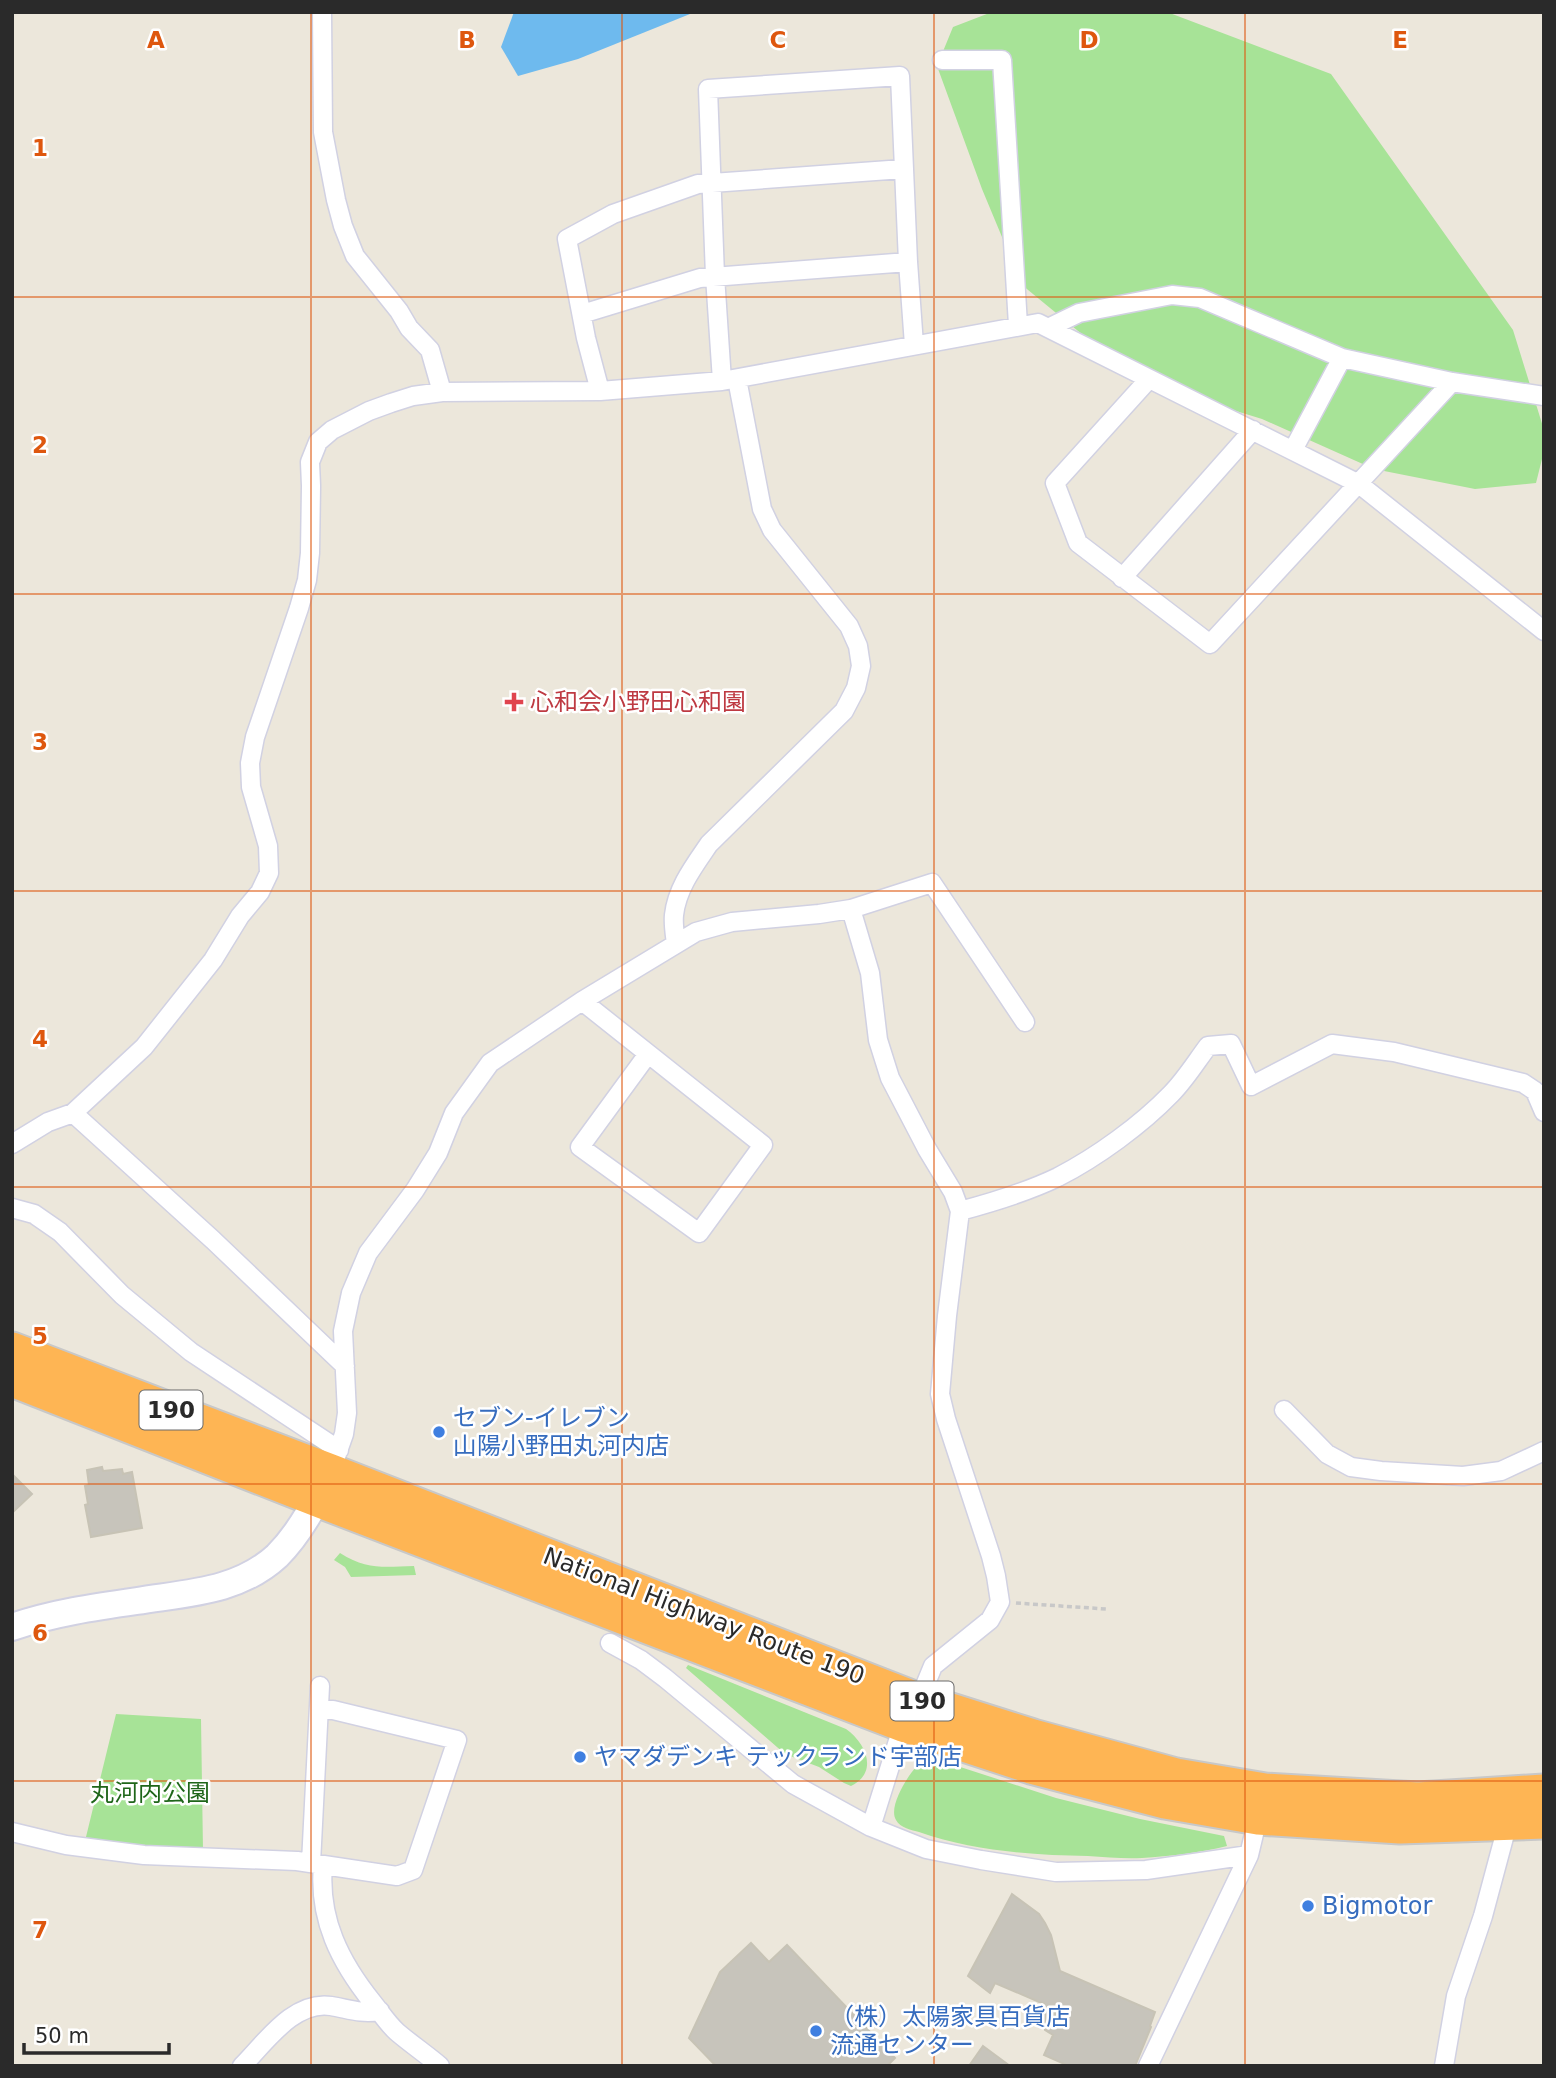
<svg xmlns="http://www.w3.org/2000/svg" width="1556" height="2078" font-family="'DejaVu Sans','Noto Sans JP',sans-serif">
  <rect width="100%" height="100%" fill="#ece7db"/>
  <path fill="#a7e397" d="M992,12H1167L1331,74L1513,330L1544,430V451L1536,483L1475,489L1374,469L1262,419L1139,381L1022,285L982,189L937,66L953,27Z
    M340,1553C367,1570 383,1567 414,1566L416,1575L351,1577L345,1567L334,1560Z
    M688,1665L846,1729C866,1743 879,1772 851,1786L844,1783L819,1767L785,1754L686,1668Z
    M116,1714L201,1719L203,1850L143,1848L85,1841Z
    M935,1764H951L1056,1798L1140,1819L1224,1836L1227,1846C1199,1853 1170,1856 1142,1858C1124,1859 1106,1857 1088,1856C1032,1855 973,1851 919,1832C912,1830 900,1828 896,1820C888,1807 907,1777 916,1767L922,1769Z"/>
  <path fill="#6ebaee" d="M514,12H695L578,59L518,76L501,47Z"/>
  <path fill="#c7c4bb" stroke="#c7c3b5" stroke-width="2" d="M102,1467L103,1471L122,1469L123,1474L132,1472L142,1528L91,1537L85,1505L88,1504L85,1486L89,1485L87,1470Z
    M12,1474L32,1494L12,1513Z
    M1012,1894L1039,1914L1045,1923L1051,1935L1060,1971L1155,2012L1150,2026L1151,2027L1135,2066H1069L1044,2055L1053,2035L1045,2030L1044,2004L995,1983L990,1993L968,1976Z
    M751,1943L769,1962L787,1945L895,2058L887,2066H716L689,2038L720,1972Z
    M983,2046L1010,2066H969Z"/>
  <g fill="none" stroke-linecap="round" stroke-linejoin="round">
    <g stroke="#d1d1e2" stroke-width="21">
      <path id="street" d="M322,12L323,132L336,200L343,226L355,256L399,311L409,328L430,350L442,392
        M942,60H1002L1018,325
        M582,314L700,278L908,262
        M1050,327L1079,313L1172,295L1200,298L1342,358L1452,382L1544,396
        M1149,379L1055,483L1078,543L1210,644L1452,382
        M722,381L715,276L708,89L900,76L908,262L914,345
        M600,391L586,338L567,239L613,214L698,184L903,169
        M1293,450L1342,358
        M1122,578L1253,430
        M851,909L932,883L1025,1022
        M676,944C675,935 673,925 674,915C677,888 694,866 709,844L844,711L856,688L861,666L858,646L849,626L772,530L762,509L737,379
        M582,1001L763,1145L699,1233L580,1147L648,1054
        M73,1113L213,1240L345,1366
        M12,1144L48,1122L73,1113L144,1047L213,960L240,916L260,892L269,873L268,846L251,787L250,763L255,737L299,608L307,580L310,553L311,486L310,462L318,442L332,430L369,411L391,403L413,396L442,392L600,391L722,381L1038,323L1359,484L1544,631
        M12,1208L34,1214L60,1232L122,1295L191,1352L339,1450
        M960,1211C994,1202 1027,1192 1058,1177C1097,1157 1141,1125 1171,1094C1185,1080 1196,1062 1208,1046L1231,1044L1251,1086L1332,1044L1394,1052L1523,1083L1535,1091L1544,1112
        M1284,1410L1327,1454L1351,1467L1381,1471L1463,1476L1501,1471L1544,1451
        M331,1471L344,1434L347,1413L343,1331L351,1293L368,1253L415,1190L438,1153L454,1113L490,1063L582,1001L696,932L732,922L819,914L851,909L870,973L878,1040L890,1078L927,1149L953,1192L960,1211L947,1316L940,1394L946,1419L991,1556L996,1576L1000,1602L990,1620L933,1666L919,1700L903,1725L871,1827
        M610,1643L641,1660L665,1678L793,1784L871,1827L926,1849L981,1860L1056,1872L1146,1870L1249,1855
        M12,1832L66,1845L144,1855L297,1861L397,1876L413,1870L457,1740L333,1710H319
        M311,1863L320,1686
        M323,1865C318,1919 340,1962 373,2003C381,2013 388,2024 397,2032C411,2044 426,2054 440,2066
        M242,2066C265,2043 294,2000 331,2006C349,2009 360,2014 380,2011
        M1148,2066L1249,1855L1259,1813
        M1444,2066L1456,1996L1483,1916L1509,1819"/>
    </g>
    <g stroke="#d1d1e2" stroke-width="30">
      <path id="secondary" d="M12,1627C53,1613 95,1607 137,1601C186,1593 238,1592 277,1556C297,1536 312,1510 324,1485"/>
    </g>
    <g stroke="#c8c8c8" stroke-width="37">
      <path id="highway" d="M12,1349L331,1471L919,1700L1033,1736L1176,1775L1265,1790L1418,1799L1544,1791
        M12,1380L317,1500L903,1725L1031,1767L1165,1802L1258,1818L1400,1827L1544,1822"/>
    </g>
    <path stroke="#c8c8c8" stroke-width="3.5" stroke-dasharray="5 3.5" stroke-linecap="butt" d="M1016,1603L1106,1609"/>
    <use href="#street" stroke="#fff" stroke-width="18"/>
    <use href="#secondary" stroke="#fff" stroke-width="26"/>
    <use href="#highway" stroke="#feb554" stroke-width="33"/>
  </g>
  <path fill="none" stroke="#de570e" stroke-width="2" stroke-opacity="0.55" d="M311,12V2066M622,12V2066M934,12V2066M1245,12V2066M12,297H1544M12,594H1544M12,891H1544M12,1187H1544M12,1484H1544M12,1781H1544"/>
  <path fill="#e0444e" stroke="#fff" stroke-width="2.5" d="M510.5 691.5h7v7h7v7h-7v7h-7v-7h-7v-7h7z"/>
  <g fill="#3f7fe0" stroke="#fff" stroke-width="2.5">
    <circle cx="439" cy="1432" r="7"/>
    <circle cx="580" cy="1757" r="7"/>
    <circle cx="1308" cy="1906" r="7"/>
    <circle cx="816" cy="2031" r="7"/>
  </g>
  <g text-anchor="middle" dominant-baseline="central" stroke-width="5" stroke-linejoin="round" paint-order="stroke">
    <g fill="#fff" stroke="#6a6a6a" stroke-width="2">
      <rect x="139.5" y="1390.5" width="63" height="39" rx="5"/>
      <rect x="890.5" y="1681.5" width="63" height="39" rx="5"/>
    </g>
    <g font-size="23" font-weight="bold" fill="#2a2a2a">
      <text x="171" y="1410">190</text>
      <text x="922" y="1701">190</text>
    </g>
    <g font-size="24" fill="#be3a42" stroke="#fff" text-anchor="start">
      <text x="530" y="702">心和会小野田心和園</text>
    </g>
    <g font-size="24" fill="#366cbe" stroke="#fff" text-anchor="start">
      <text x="453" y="1418">セブン-イレブン<tspan x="453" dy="28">山陽小野田丸河内店</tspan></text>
      <text x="594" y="1757">ヤマダデンキ テックランド宇部店</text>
      <text x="1322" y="1906">Bigmotor</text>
      <text x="830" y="2017">（株）太陽家具百貨店<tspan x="830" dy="28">流通センター</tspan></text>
    </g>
    <g font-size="24" fill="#2a2a2a" stroke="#fff">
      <text transform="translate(704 1616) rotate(21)">National Highway Route 190</text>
    </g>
    <g font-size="24" fill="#1f661a" stroke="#fff">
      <text x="150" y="1793">丸河内公園</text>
    </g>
  </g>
  <g font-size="23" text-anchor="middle" font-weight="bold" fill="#de570e" stroke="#fff" stroke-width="5" stroke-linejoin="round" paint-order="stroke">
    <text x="156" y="48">A</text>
    <text x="467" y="48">B</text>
    <text x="778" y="48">C</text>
    <text x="1089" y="48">D</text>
    <text x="1400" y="48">E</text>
    <text x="40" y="156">1</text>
    <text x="40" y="453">2</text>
    <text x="40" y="750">3</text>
    <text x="40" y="1047">4</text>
    <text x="40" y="1344">5</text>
    <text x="40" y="1641">6</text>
    <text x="40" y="1938">7</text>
  </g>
  <rect width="1556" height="2078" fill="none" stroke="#2a2a2a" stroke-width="28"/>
  <path d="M24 2043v10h145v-10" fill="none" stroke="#2a2a2a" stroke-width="3.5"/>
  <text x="35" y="2043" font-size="21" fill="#2a2a2a" stroke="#ffffff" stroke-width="5" paint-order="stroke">50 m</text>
</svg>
